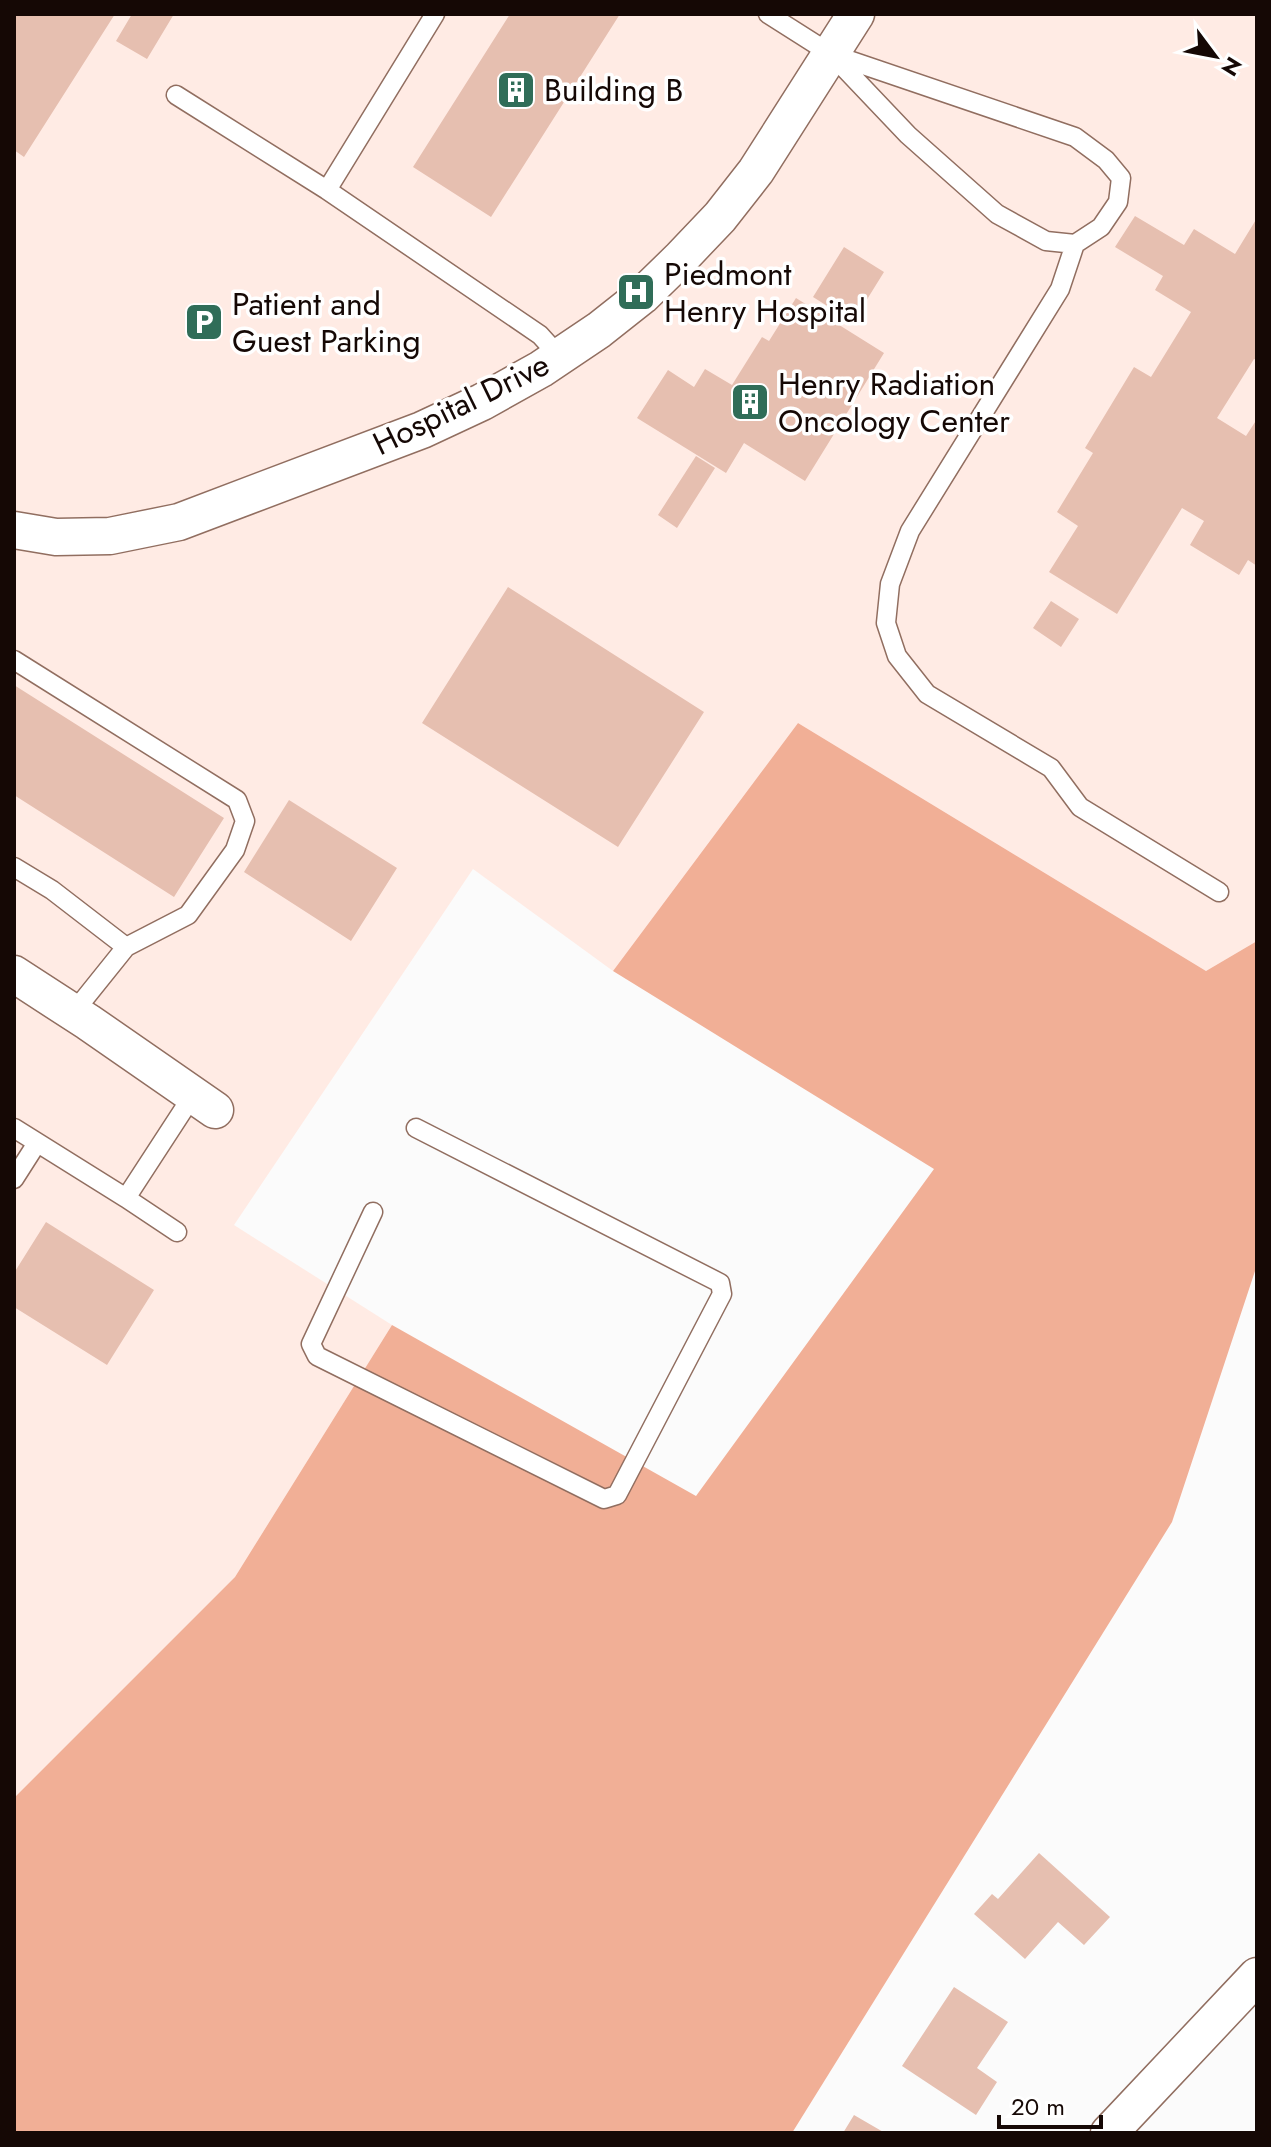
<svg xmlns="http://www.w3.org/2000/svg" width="1271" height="2147" font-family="Jost,sans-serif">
  <rect width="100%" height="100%" fill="#fbfbfb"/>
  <path fill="#ffebe4" d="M14,14H1257V941L1206,971L798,723L613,971L473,869L234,1225L392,1325L235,1577L14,1798Z"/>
  <path fill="#f1af96" d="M798,723L1206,971L1257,941V1265L1172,1522L792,2133H14V1798L235,1577L392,1325L696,1496L934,1169L613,971Z"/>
  <path fill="#e6bfb0" d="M14,14H115L24,157L14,150Z
    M132,14H174L147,59L116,41Z
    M510,14H620L491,217L413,167Z
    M1135,216L1184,245L1194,229L1235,254L1257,218V360L1254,359L1217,418L1246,436L1257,419V566L1248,560L1239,575L1190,545L1204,521L1182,508L1117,614L1049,572L1078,526L1057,512L1093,453L1085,448L1134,367L1151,377L1191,312L1155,290L1163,276L1115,247Z
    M844,247L884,272L853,322L813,297Z
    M796,298L884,353L805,481L744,443L726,473L637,418L668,370L694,387L705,369L732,385L762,337L769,341Z
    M696,456L715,468L677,528L658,515Z
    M508,587L704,712L618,847L422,723Z
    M1051,601L1079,619L1061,647L1033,628Z
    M14,685L224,818L174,897L14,795Z
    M289,800L397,868L351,941L244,872Z
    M46,1222L154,1290L107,1365L14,1307V1273Z
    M1039,1853L1110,1917L1084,1945L1058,1922L1025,1959L974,1914L992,1894L998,1899Z
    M954,1987L1008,2022L977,2068L997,2082L976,2115L902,2066Z
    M854,2115L885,2133H843Z"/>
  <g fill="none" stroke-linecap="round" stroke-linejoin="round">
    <g stroke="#916e60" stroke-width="21">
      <path id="service" d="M435,14L327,190L540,335L559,356
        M768,14L831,54L1075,137L1106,160L1121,178L1118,202L1101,227L1075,244L1046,241L997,214L908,135L831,54
        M176,95L327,190
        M1075,244L1060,289L910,531L890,584L886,623L897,656L927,694L1051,768L1080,807L1219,892
        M14,660L237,800L245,821L235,850L188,915L126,947L73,1013
        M14,867L52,890L126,947
        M14,1128L126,1198L193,1095
        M14,1179L37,1143
        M126,1198L177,1232
        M373,1212L311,1344L317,1356L604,1499L617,1495L722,1294L720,1283L416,1128"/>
    </g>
    <g stroke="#916e60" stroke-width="39">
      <path id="minor" d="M14,530L56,537L110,536L179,522L422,430L482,402L541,369L599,330L642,296L681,258L720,217L756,171L856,14
        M14,974L88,1022L215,1110
        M1109,2133L1257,1976"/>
    </g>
    <use href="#service" stroke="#fff" stroke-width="18"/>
    <use href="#minor" stroke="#fff" stroke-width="36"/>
  </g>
  <defs>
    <g id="building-square" transform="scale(2)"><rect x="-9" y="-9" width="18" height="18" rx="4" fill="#306d58" stroke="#fff"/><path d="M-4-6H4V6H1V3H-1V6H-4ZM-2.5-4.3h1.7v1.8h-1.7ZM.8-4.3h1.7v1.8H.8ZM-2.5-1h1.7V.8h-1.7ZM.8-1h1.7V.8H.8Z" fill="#fff"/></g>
    <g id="hospital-square" transform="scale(2)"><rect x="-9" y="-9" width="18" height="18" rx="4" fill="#306d58" stroke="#fff"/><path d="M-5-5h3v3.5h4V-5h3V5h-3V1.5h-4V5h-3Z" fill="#fff"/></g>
    <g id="parking-square" transform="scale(2)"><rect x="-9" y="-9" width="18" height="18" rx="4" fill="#306d58" stroke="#fff"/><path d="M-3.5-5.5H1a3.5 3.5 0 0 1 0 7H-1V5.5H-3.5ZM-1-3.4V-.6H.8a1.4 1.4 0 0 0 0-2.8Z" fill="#fff"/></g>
  </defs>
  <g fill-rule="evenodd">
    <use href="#building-square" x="516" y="90"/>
    <use href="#hospital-square" x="636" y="292"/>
    <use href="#parking-square" x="204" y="322"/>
    <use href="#building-square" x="750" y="402"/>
  </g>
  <g text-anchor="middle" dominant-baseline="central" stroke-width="7" stroke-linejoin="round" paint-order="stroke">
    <g font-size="32" fill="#150805" stroke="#fff" text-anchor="start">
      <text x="544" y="90">Building B</text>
      <text x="664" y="274">Piedmont<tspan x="664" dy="37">Henry Hospital</tspan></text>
      <text x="232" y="304">Patient and<tspan x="232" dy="37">Guest Parking</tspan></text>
      <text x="778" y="384">Henry Radiation<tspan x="778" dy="37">Oncology Center</tspan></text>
    </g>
    <g font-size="32" fill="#150805" stroke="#fff">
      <text transform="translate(461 404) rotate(-26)">Hospital Drive</text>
    </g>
  </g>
  <rect width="1271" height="2147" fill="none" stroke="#150805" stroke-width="32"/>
  <g transform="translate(1215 56) rotate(122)" stroke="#ffffff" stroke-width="6" paint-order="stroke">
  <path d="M0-6L14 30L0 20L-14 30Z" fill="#150805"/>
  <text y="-12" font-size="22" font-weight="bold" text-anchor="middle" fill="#150805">N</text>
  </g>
  <path d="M999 2115v12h102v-12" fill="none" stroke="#150805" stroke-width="4"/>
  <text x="1011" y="2115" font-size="24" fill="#150805" stroke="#ffffff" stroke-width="6" paint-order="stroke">20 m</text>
</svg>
